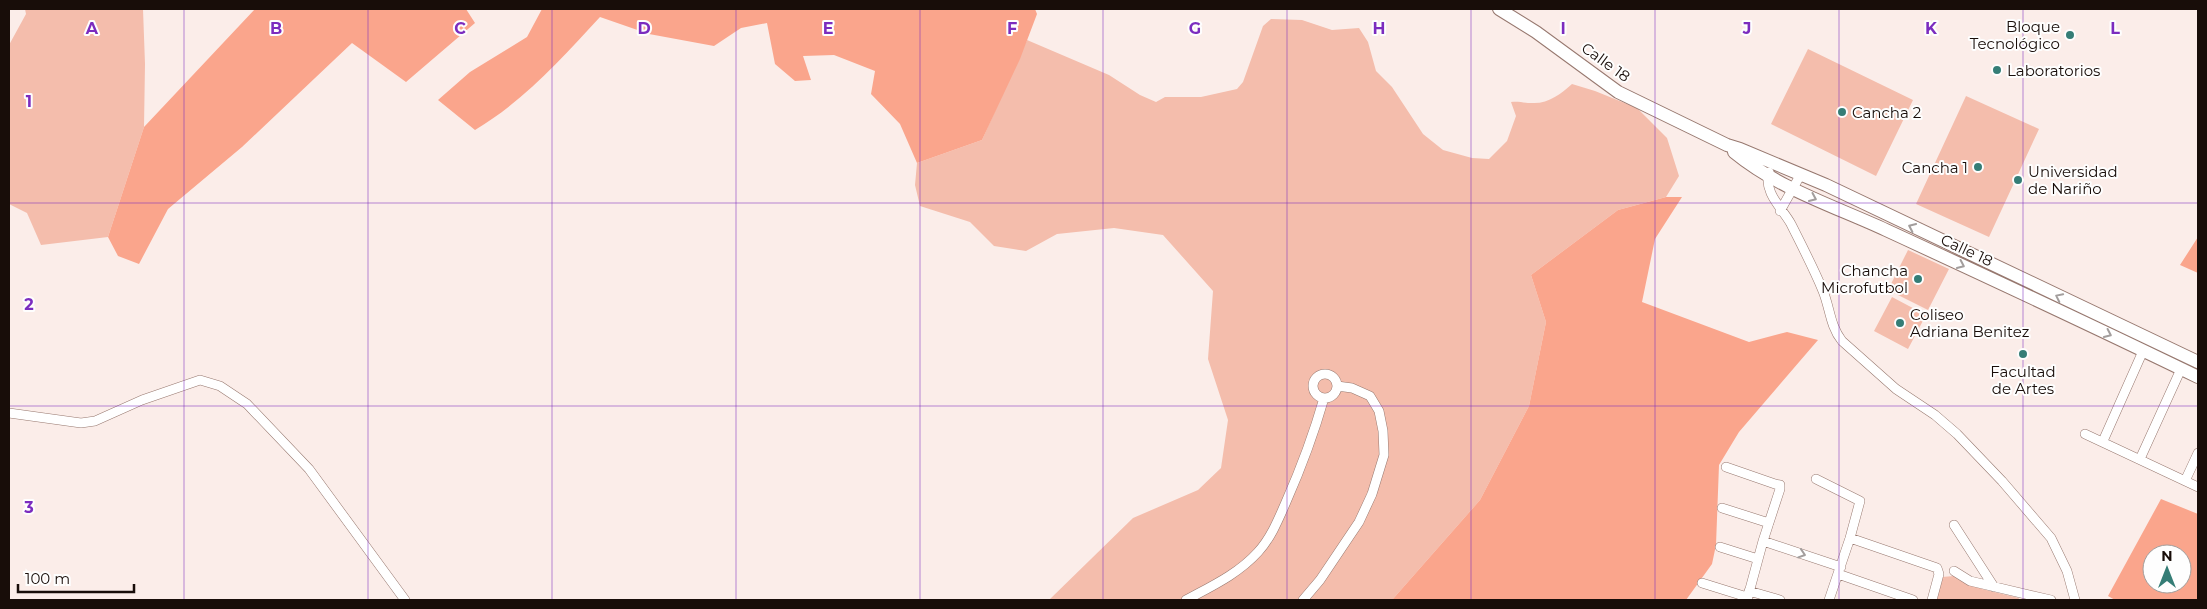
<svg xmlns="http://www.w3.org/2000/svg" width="2207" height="609" font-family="Montserrat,sans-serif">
  <rect width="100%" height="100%" fill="#fbede9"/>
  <path fill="#f4bdac" d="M25,9H143L145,64L144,127L108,237L41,245L27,213L9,204V45L26,14Z
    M1271,19L1302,20L1332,30L1359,28L1368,42L1376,71L1392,87L1423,134L1443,150L1472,158L1489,159L1507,141L1516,116L1511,102C1519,101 1524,103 1532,103C1548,104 1561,94 1572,84L1595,91L1637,108L1667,138L1679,176L1666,197L1618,210L1531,275L1546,322L1529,406L1480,500L1392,600H1049L1133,518L1198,490L1221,468L1228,420L1208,359L1213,291L1163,235L1114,228L1057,234L1026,251L994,246L970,222L920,206L915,185L917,163L982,140L1027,40L1109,75L1140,95L1156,102L1165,97H1201L1237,89L1243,82L1263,26Z
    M1808,49L1913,100L1876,176L1771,124Z
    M1966,96L2039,129L1989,237L1916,204Z
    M1908,250L1949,269L1928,310L1888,290Z
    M1892,297L1926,315L1908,349L1874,331Z
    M1954,576L1982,589L2019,598L2018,600H1935L1942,577Z"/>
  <path fill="#faa58c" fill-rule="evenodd" d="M255,9H466L475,23L406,82L352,43L242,147L168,209L139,264L118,256L108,237L144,127Z
    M542,9H1035L1037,14L1020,59L982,140L917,163L900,124L871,94L875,71L834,55L803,56L811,80L795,81L775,64L767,23L741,28L714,46L649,34L600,17C561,59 525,100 475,130L438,100L470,72L527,37Z
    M1666,197H1682L1655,239L1642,302L1749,342L1787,332L1818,340L1739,432L1719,465L1716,545L1712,564L1686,600H1392L1480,500L1529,406L1546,322L1531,275L1618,210Z
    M2198,237V273L2180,265Z
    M2161,499L2198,514V600H2115L2108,596ZM2152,554H2182V584H2152Z"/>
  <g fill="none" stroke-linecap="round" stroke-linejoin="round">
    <g stroke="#97786f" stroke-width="10">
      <path id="minor" d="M1769,172C1763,193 1783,209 1791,224C1802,246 1814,269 1823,291C1830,308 1830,326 1842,341L1896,389L1935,415L1957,434L2002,481L2051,538L2067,571L2075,600
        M1780,211L1801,174
        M1313 386a12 12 0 1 1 24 0a12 12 0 1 1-24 0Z
        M9,413L81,423L95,421L142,400L200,380L220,386L247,404L309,469L405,600
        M2085,434L2198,487
        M2103,441L2143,351
        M2140,459L2181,369
        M1726,467L1775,484L1780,485V489L1763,541L1747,600
        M1816,479L1860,501L1850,538L1829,600
        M2185,481L2198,453
        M1722,508L1769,523
        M1954,525L1994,587
        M1850,538L1937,568L1939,574L1932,600
        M1763,541L1841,567
        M1720,547L1758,559
        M1954,571L1970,581L2051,600
        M1838,574L1913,600
        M1702,583L1747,597
        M1749,591L1780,600
        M1186,600C1212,586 1238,574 1258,552C1271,538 1279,518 1286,502C1301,468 1314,433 1324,398
        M1303,600L1320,580L1359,522L1372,494L1384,455L1383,431L1379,411L1370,396L1352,388L1337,386"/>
    </g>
    <g stroke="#97786f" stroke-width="14">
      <path id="secondary" d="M1499,9L1536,32L1618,92L1727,145L1740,149L1826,185L2198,362
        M1734,152C1779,189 1834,206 1886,230C1990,278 2095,327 2198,377"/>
    </g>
    <use href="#minor" stroke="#fff" stroke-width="9"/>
    <use href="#secondary" stroke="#fff" stroke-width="12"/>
  </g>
  <defs><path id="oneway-chevron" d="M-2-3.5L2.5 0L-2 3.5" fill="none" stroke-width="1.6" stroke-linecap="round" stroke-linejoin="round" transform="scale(1.25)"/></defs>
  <g stroke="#a39e9d">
    <use href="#oneway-chevron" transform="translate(1813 198) rotate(24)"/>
    <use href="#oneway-chevron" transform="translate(1912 227) rotate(-155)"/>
    <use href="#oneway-chevron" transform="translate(1961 265) rotate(25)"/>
    <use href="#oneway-chevron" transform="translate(2059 297) rotate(-154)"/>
    <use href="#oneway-chevron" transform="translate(2108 334) rotate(25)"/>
    <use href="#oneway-chevron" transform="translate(1802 554) rotate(18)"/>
  </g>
  <path fill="none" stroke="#7b2cbf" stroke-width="1" stroke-opacity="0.55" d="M184,9V600M368,9V600M552,9V600M736,9V600M920,9V600M1103,9V600M1287,9V600M1471,9V600M1655,9V600M1839,9V600M2023,9V600M9,203H2198M9,406H2198"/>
  <g fill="#357d76" stroke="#fefefe" stroke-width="2">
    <circle cx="2070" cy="35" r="5"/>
    <circle cx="1997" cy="70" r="5"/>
    <circle cx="1842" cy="112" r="5"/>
    <circle cx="1978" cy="167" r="5"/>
    <circle cx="2018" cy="180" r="5"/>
    <circle cx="1918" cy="279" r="5"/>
    <circle cx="1900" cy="323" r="5"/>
    <circle cx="2023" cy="354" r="5"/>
  </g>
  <g text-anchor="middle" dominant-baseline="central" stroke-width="4" stroke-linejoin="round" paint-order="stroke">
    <g font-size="15" fill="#180d09" stroke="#fefefe" text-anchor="start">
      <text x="2060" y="26" text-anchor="end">Bloque<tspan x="2060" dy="17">Tecnológico</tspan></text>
      <text x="2007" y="70">Laboratorios</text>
      <text x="1852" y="112">Cancha 2</text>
      <text x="1968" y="167" text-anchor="end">Cancha 1</text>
      <text x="2028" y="171">Universidad<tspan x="2028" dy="17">de Nariño</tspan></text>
      <text x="1908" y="270" text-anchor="end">Chancha<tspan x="1908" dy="17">Microfutbol</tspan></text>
      <text x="1910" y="314">Coliseo<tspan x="1910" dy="17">Adriana Benitez</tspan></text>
      <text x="2023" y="371" text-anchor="middle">Facultad<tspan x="2023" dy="17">de Artes</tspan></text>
    </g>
    <g font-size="15" fill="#180d09" stroke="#fefefe">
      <text transform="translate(1606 62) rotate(36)">Calle 18</text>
      <text transform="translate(1967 250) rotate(25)">Calle 18</text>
    </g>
  </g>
  <g font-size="16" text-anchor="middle" font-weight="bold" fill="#7b2cbf" stroke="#fefefe" stroke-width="4" stroke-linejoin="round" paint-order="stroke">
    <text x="92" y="34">A</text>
    <text x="276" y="34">B</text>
    <text x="460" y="34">C</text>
    <text x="644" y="34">D</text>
    <text x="828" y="34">E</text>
    <text x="1012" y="34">F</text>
    <text x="1195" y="34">G</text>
    <text x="1379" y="34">H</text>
    <text x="1563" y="34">I</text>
    <text x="1747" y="34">J</text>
    <text x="1931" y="34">K</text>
    <text x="2115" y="34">L</text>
    <text x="29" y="107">1</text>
    <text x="29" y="310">2</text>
    <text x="29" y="513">3</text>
  </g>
  <rect width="2207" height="609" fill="none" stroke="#180d09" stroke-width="20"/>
  <g transform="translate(2167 569)"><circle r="24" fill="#fefefe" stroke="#a29e9c"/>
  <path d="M0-4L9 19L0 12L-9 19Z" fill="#357d76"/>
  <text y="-8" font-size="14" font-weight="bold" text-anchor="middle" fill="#180d09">N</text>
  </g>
  <path d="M18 584v8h116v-8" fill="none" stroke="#180d09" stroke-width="2.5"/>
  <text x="25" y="584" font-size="15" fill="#180d09" stroke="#fefefe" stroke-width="4" paint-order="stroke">100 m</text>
</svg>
